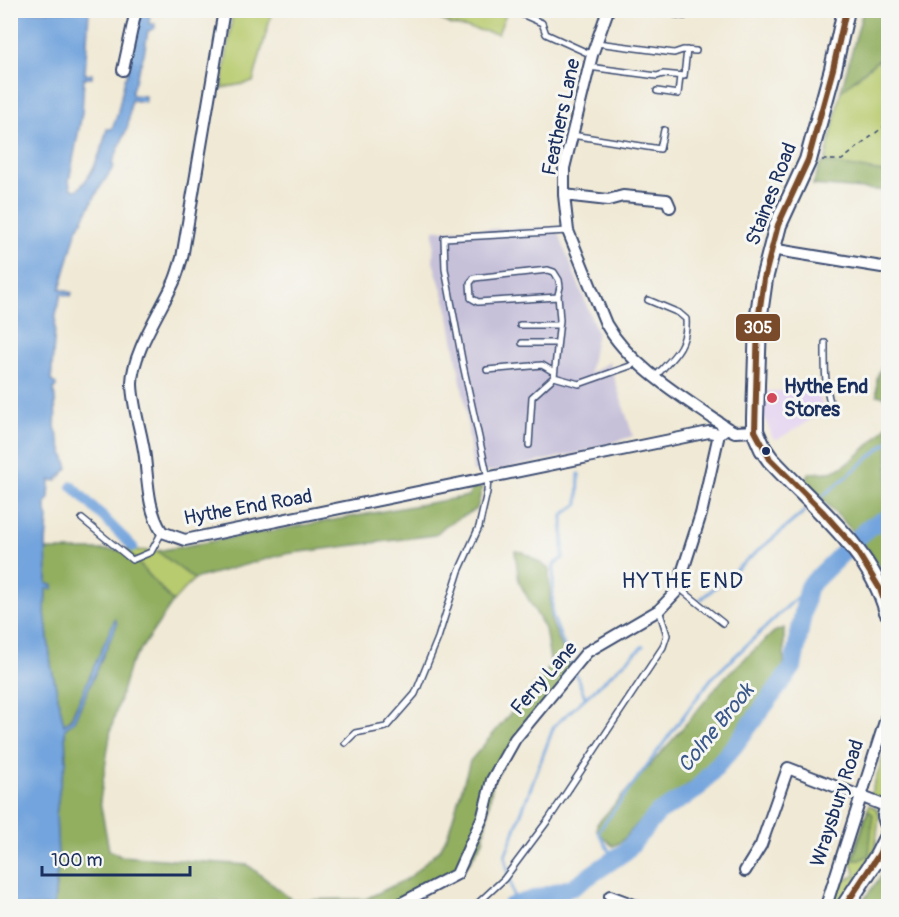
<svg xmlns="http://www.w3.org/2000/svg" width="899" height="917" font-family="Pangolin,sans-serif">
  <rect width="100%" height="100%" fill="#f6f6f2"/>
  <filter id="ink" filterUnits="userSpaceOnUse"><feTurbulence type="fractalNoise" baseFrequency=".0167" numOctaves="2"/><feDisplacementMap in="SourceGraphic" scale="12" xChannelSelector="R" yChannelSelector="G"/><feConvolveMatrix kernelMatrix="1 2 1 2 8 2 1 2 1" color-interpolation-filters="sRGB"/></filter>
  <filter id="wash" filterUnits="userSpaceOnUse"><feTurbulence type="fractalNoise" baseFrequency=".008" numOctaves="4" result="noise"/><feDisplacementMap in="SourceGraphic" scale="24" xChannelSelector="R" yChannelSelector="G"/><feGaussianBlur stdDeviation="1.35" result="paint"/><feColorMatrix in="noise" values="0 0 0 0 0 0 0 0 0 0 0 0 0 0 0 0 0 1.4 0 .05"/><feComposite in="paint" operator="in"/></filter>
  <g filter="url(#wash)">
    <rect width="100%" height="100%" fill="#f0e9d5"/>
    <path fill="#e4d3f1" d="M766,391H818L824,412L778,439L773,438L763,414Z"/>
    <path fill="#c6c0d9" d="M550,228L557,229L597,332L589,374L609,362L633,436L582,452L496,471L473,472L465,403L447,306L433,262L434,230Z"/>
    <path fill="#b8cb6e" stroke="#6a7d66" stroke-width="1.5" d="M233,11H272L253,82L222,88Z
      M423,11H507L498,34L452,25Z
      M888,56V173L825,162L841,91L877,61Z
      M127,550L157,551L194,579L173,602Z
      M888,742V795L880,798L870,796Z
      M869,805L877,809L879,815L875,851L841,906H832C837,893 839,879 855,876L854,868L850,863Z"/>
    <path fill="#92af61" stroke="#566f60" stroke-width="1.5" d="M863,11H888V56L877,61L841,91Z
      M825,162L888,173V191L813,185L820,164Z
      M884,344H888V398L877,395C876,380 876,372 887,361L881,347Z
      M888,424V585C871,544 835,513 805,482L810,473C817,472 822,473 829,472C845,471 878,437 888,424Z
      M472,487L482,488L477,509L446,525L435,535L285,554L194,579L157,551L469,496Z
      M46,550H127L173,602L130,665L111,729L100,801L109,850L120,856L248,865L292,900L366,899L409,878L441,848L449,831L470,761L551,666L545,629L519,582L515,551L523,552L549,569L551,621L572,671L522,733L493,781L483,841L469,863L395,906H221L218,901L165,906H54L58,859L56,815L60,784L66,763L65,729L74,721L117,624L70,719L64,725L51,665L45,612L46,589L52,585L47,584Z
      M784,628V665L782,675L773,694L716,763L638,823L621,842L613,846L597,832V824L676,736L725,677L774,632Z
      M868,810L873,814L869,855L860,860H853Z
      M888,867V906H859Z"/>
    <path fill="#73a4dd" stroke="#476a9e" stroke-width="1.5" d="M12,11H89L85,74H92V78H84L82,113L69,181L71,189L77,190C94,175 102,150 107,129H112L117,116L125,78L127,76L128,61L139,11H150L149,24H155V28L148,31L144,54L132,90V95L145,96V102L131,100L128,126L112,164L114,166L99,189L76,232L60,289L72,293L71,296L61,294L56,315L51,381L56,384V387L54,388C55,398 56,417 55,427L68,468L56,481L50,480L49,498L46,502V512L48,518L46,543L47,584L53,585V589H46L45,612L51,665L64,725L71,719L115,619L117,624L74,721L65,729L66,763L60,784L56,815L58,859L54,906H11Z"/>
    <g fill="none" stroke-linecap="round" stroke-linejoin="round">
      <path stroke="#73a4dd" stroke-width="3" d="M823,496L888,442
        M700,600L805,511
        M572,666L552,615L554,564L563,558V515L578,504L579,474
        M575,672L585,697
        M614,859L598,832L711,679L808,587
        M515,904L505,856L554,726L643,646"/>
      <path stroke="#73a4dd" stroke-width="10" d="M72,486L133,547"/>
      <path stroke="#73a4dd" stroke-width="18" d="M511,906L573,887L626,851L658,813L696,790L735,745L793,667L808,587L869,527L888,518"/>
    </g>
  </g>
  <g filter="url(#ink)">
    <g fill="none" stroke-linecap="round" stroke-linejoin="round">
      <g stroke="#3b4b70" stroke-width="8">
        <path id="lane" d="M650,10L684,16
          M515,11L542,23L546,34L592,55
          M597,43L674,53L683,50L696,51
          M589,67L657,76L663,74L684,76L687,50
          M657,91L678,94L680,76
          M572,135L660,149L664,130
          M558,297L478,302L471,298L470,283L474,278L548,270L554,272L559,280L560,287L558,295L560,320L554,377L579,384L630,366L639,361
          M648,300L679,313L686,319C688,347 672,358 655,377
          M520,325H559
          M522,343H557
          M825,343C825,367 824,390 834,413
          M487,370L542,365L554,372
          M529,445L532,397L554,377
          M82,519L132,560L151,552L162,532
          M678,587L723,623
          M345,743L355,733L386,727L415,694L438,638L459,571L479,527L487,492L488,478L463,365L445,269L444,238L568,231
          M475,906L504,879L549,819L663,647L667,635L659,610"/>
      </g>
      <g stroke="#3b4b70" stroke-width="14">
        <path id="street" d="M224,10L182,258C179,267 177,276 173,284C160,312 131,355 132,385C133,409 142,433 145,457C148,483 148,510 162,532L185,540L709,432L719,434L727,428
          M608,10L592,55L564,168V195L568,231L606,324C631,368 686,399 727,428L735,432L755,431
          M123,70L136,10
          M564,195L608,200L623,196L667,200L670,207
          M771,249L888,268
          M745,871L761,845L788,768L888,807
          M610,896L637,906
          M396,906L457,874L483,816L492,780L515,739L587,652L659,610L676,592L701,514L719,434
          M826,906L888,712"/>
      </g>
      <g stroke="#3b4b70" stroke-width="20">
        <path id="secondary" d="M846,10L833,69L808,160L778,225L764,279L758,321L755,418V431L763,449L770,459C813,506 871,549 888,612
          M888,807L886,816L888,823
          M845,906L878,856L888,836"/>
      </g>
      <path stroke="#3b4b70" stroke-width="1.5" stroke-dasharray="4.5 4.5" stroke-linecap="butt" d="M822,160H842L888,123"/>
      <use href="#lane" stroke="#fff" stroke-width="5"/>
      <use href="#street" stroke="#fff" stroke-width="10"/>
      <use href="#secondary" stroke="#fff" stroke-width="16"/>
      <g stroke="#f6f6f2" stroke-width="10">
        <path id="bus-1" d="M846,10L833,69L808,160L778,225L764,279L758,321L755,431L770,459L822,511L855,548L880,589L888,612
          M845,906L878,856L888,836"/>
      </g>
      <use href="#bus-1" stroke="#7a4b2a" stroke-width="6"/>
    </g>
  </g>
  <circle fill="#d1495b" stroke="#f6f6f2" stroke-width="2" cx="772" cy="398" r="6"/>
  <circle fill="#1b2f5e" stroke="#f6f6f2" stroke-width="2" cx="766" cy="451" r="5"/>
  <g text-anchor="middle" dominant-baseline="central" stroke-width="6" stroke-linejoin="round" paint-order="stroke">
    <g font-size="20" fill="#1b2f5e" stroke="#f6f6f2">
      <text transform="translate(561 117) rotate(-78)">Feathers Lane</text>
      <text transform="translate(771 194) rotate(-69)">Staines Road</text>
      <text transform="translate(248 507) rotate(-10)">Hythe End Road</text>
      <text transform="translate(544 678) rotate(-49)">Ferry Lane</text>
      <text transform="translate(837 803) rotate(-72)">Wraysbury Road</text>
    </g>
    <g font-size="20" font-weight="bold" fill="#1b2f5e" stroke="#f6f6f2" text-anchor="start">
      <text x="784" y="386">Hythe End<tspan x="784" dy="23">Stores</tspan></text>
    </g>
    <g font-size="21" font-style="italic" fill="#3a588a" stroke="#f6f6f2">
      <text transform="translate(716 728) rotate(-51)">Colne Brook</text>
    </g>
    <g font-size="22" letter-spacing="1.5" fill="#1b2f5e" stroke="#f6f6f2">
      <text x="683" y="581">HYTHE END</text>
    </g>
  </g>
  <rect stroke="#f6f6f2" stroke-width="2" x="735" y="313" width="46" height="29" rx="6" fill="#7a4b2a"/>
  <g font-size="16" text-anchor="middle" font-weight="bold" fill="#fff">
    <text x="758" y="333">305</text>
  </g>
  <rect width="899" height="917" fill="none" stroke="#f6f6f2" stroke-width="36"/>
  <path d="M42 866v9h148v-9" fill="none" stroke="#1b2f5e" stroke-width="3"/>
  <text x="51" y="866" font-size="18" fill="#1b2f5e" stroke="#f6f6f2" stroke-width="4.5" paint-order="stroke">100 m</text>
</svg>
